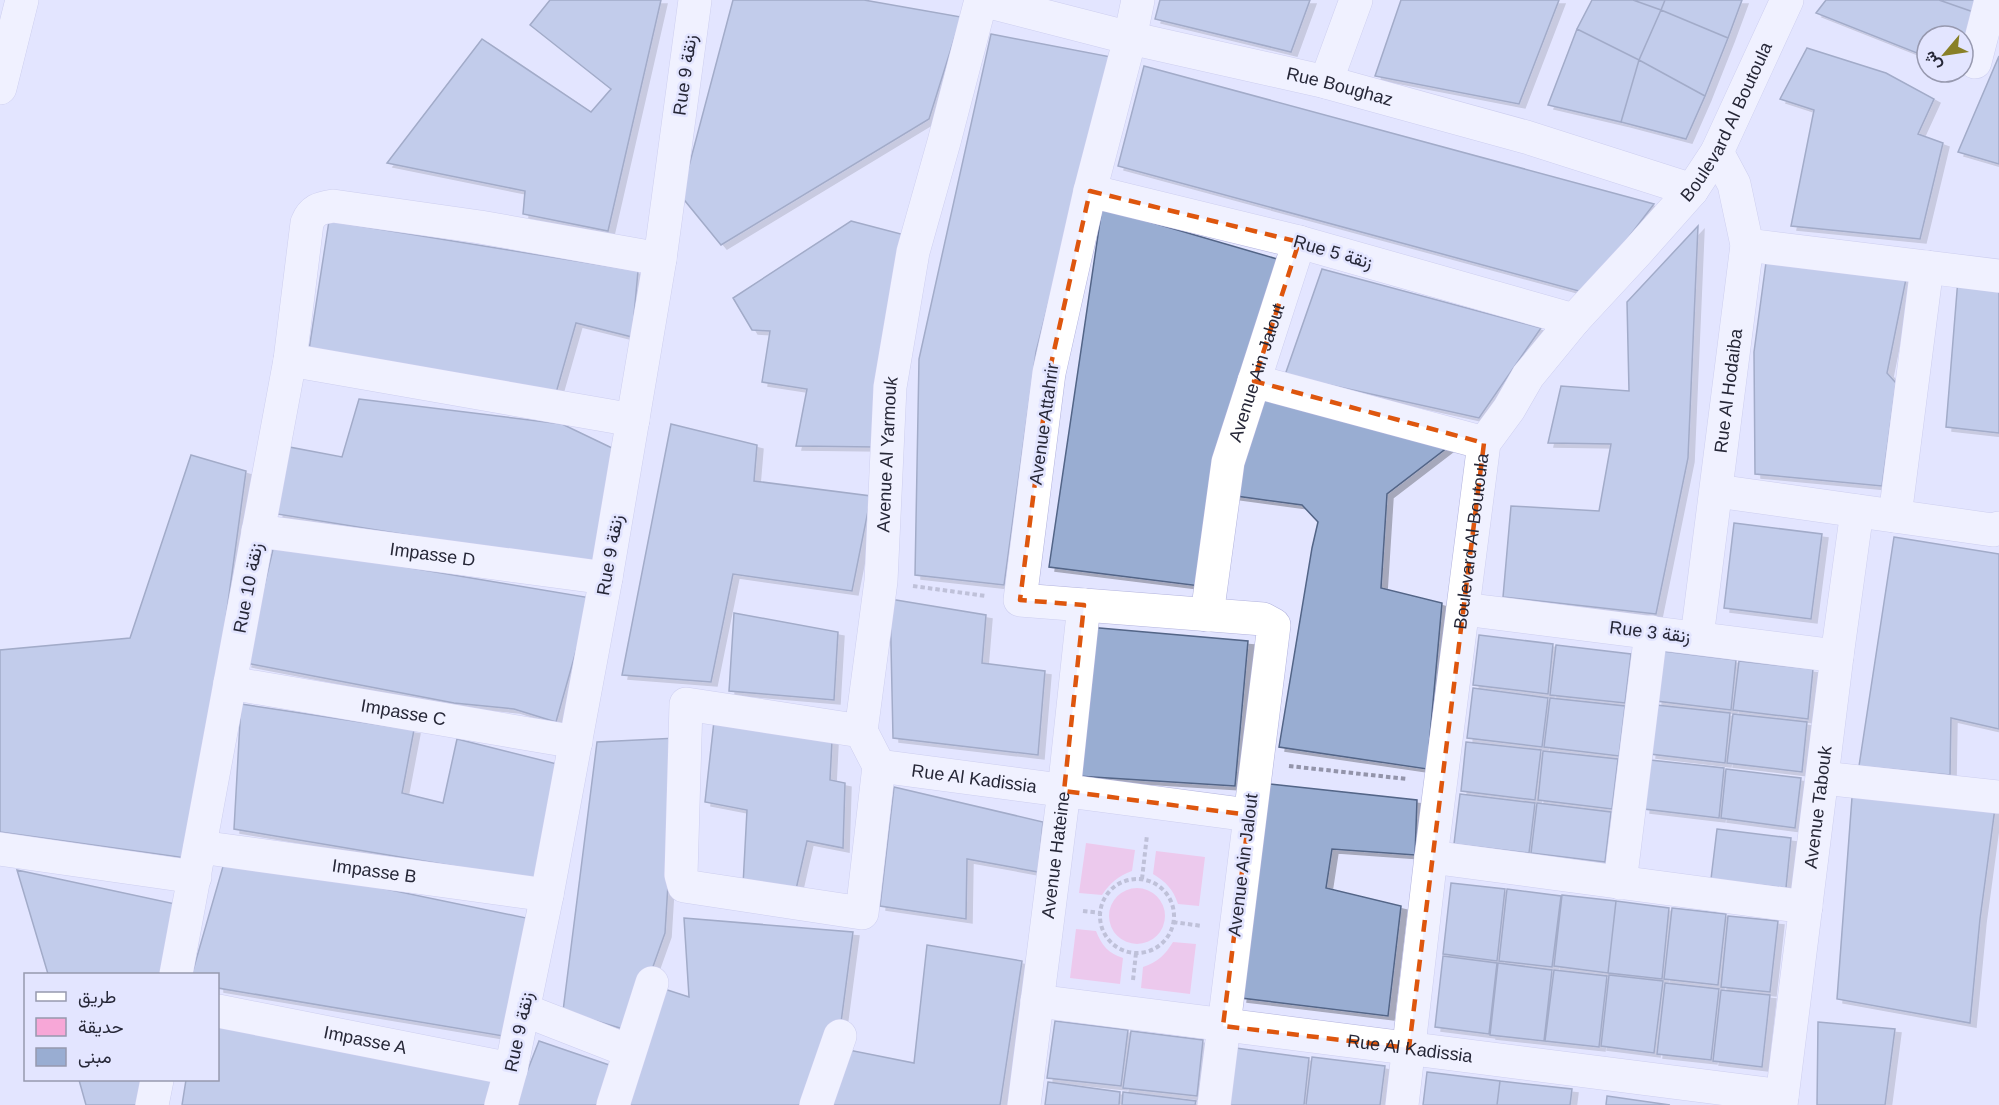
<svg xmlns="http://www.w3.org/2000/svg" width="1999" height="1105" font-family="Helvetica,Vazirmatn,sans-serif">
  <defs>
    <filter id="shadow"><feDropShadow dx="6" dy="4" stdDeviation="0" flood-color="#0004"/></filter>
  </defs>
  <rect width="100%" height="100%" fill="#e3e5ff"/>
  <path fill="#f7a7d7" d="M1086,843L1135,850L1132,871C1118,876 1110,883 1102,895L1079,893Z
    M1156,851L1205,857L1199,906L1178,904C1173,889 1166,882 1153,874Z
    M1109 916a28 28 0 1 1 56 0a28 28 0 1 1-56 0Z
    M1076,929L1096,931C1102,946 1108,953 1123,958L1120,984L1070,978Z
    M1173,942L1196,944L1190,994L1141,988L1143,967C1158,962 1165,955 1173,942Z"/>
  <path fill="#99add2" stroke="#536587" stroke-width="1.5" filter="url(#shadow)" d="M550,0H661L608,231L523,214L525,191L387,163L482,39L591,112L611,89L530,25Z
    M733,0H864L961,17L929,119L721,245L681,196Z
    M1160,0H1310L1291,52L1155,19Z
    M1401,0H1559L1519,104L1375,76Z
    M1592,0H1633L1661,10L1639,60L1577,29Z
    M1633,0H1665L1661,10Z
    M1665,0H1742L1728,38L1661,10Z
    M1826,0H1939L1982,15L1963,71V36H1927V57L1816,13Z
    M1939,0H1985L1982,15Z
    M1661,10L1728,38L1705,96L1639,60Z
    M1577,29L1639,60L1621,122L1548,105Z
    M991,34L1111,57L1036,352L1004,585L915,575L919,359Z
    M1807,48L1886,73L1934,99L1918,134L1943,143L1920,239L1791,226L1814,110L1780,99Z
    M1999,56V164L1958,152Z
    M1639,60L1705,96L1686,139L1621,122Z
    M1144,66L1654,204L1586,293L1118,166Z
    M1102,208L1284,261L1200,586L1049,567Z
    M329,221L638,271L632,337L576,323L556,393L309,350Z
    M851,221L901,234L875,447L796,446L807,389L762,382L770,331L752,330L733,298Z
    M1698,226L1688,458L1656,614L1503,597L1511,506L1599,511L1611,444L1548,443L1561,386L1629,391L1627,302Z
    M1767,255L1907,274L1887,373L1896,383L1882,486L1755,474L1754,352Z
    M1322,269L1541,328L1479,418L1285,375Z
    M1958,279L1999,290V433L1946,427Z
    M1257,395L1448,447L1387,494L1381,588L1442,603L1427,769L1279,747L1312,548L1318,522L1302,505L1229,495Z
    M359,399L562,424L612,448L594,565L277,514L289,447L342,457Z
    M671,424L757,445L754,481L871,496L852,591L733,574L711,682L622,675Z
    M191,455L246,471L193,859L0,832V650L130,638Z
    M1734,523L1822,534L1811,619L1724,608Z
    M1894,537L1999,554V729L1951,718L1950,775L1859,766Z
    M274,545L591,598L556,722L514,709L454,703L246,663Z
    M890,599L986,615L982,663L1045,671L1038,755L893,738Z
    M734,613L838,632L834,700L729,691Z
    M1088,627L1248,641L1235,786L1077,776Z
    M1479,635L1553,644L1548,694L1473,685Z
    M1556,645L1631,654L1625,703L1550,695Z
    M1662,651L1736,660L1731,710L1656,701Z
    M1739,661L1813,669L1808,719L1733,710Z
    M1473,688L1548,698L1542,747L1467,738Z
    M1550,698L1625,706L1619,756L1544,747Z
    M241,704L414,730L402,793L443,803L457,739L557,764L536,880L234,829Z
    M1656,705L1730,713L1725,763L1650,754Z
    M1733,714L1807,722L1802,772L1727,763Z
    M714,721L832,741L830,780L845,783L843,848L807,841L795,894L743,885L747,810L705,802Z
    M677,738L665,933L630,1031L563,1011L597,742Z
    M1466,742L1541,750L1535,800L1461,791Z
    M1543,751L1618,759L1612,809L1538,800Z
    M1650,760L1724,768L1719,818L1644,809Z
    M1726,769L1801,778L1795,828L1721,818Z
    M1270,784L1417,800L1415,855L1332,849L1326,888L1401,906L1388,1016L1241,998Z
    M1853,784L1995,808L1980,919L1970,1023L1837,999Z
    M894,787L1043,822L1038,872L967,859L966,919L880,906Z
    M1460,794L1535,803L1529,853L1454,844Z
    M1537,803L1611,812L1605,862L1531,853Z
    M1717,829L1791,838L1786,888L1711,879Z
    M226,856L531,919L509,1037L218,988V974H192Z
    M17,870L180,905L167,974H48Z
    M1451,883L1505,889L1497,961L1443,954Z
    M1507,889L1561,896L1552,967L1499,961Z
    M1562,895L1616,901L1608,973L1554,966Z
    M1616,901L1669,908L1662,979L1608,973Z
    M1672,908L1726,914L1718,985L1664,979Z
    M1728,916L1778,921L1770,992L1721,987Z
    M684,918L853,932L840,1030L810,1105H622L655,986L689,997Z
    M927,945L1022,961L1000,1105H819L839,1048L914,1063Z
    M1443,956L1497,963L1489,1034L1435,1027Z
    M1498,963L1552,970L1544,1041L1490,1035Z
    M1554,970L1607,976L1599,1047L1545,1041Z
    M1609,975L1663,981L1654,1053L1601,1046Z
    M1665,983L1719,989L1711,1060L1657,1054Z
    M1721,990L1770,995L1762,1067L1713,1061Z
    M1055,1021L1128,1030L1121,1086L1047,1078Z
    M1818,1022L1895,1029L1885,1105H1817Z
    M218,1027L493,1077L486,1105H182L186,1080H218Z
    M1131,1031L1203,1040L1197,1096L1123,1088Z
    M539,1041L618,1068L603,1105H514Z
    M1236,1048L1309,1058L1304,1105H1229Z
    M1312,1057L1385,1066L1380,1105H1306Z
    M1427,1072L1500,1081L1497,1105H1423Z
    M79,1080H149L144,1105H86Z
    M1500,1081L1572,1089L1570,1105H1497Z
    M1048,1082L1120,1092L1119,1105H1045Z
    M1123,1092L1196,1101L1195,1105H1122Z
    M1607,1096L1670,1105H1606Z"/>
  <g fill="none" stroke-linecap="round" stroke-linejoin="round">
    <g stroke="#b2b3dd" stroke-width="34">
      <g id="minor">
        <path id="s1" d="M982,0L1130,38L1326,82L1526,137L1692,190"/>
        <path d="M1138,0L1130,38L1090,191L1049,373L1020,600L1263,619L1274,625L1214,1105"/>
        <path d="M1975,62L1991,0"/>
        <path d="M1326,82L1356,0"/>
        <path d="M0,88L22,0"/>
        <path d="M1090,191L1299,242L1574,320"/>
        <path d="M1747,245L1999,276"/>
        <path d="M290,360L633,420"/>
        <path d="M1254,381L1484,443"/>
        <path d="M1717,491L1993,530L1999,528"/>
        <path d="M1895,516L1927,267"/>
        <path id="s2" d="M258,531L606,578"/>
        <path d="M1463,609L1837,656"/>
        <path id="s3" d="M1207,615L1228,462L1299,242"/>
        <path id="s4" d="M1697,637L1747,245L1734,184L1717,152"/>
        <path id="s5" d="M230,683L576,742"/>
        <path id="s6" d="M861,731L686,704L681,875L684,886L862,913L879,766L861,731L881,581L890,387L913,252L944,142L981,0"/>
        <path id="s7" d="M879,766L1249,815"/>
        <path d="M1823,778L1999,797"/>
        <path id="s8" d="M200,847L547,895"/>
        <path d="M0,849L195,877"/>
        <path d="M1431,857L1806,907"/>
        <path d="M1620,883L1651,632"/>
        <path d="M176,974L290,360L307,223C312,210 320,208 333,206L480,227L660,259"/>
        <path id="s9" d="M1037,1001L1782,1096"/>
        <path d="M524,1010L629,1051"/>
        <path id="s10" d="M218,1011L511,1069"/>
        <path d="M152,1105L157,1080"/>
        <path d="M501,1105L511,1069L547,895L606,578L660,259L695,0"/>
        <path d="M613,1105L652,983"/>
        <path d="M816,1105L840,1036"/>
        <path id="s11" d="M1024,1105L1064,791L1084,605"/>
        <path id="s12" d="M1402,1105L1431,857L1484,443L1509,409L1528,376L1574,320L1637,252L1692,190L1717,152L1787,0"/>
        <path id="s13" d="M1781,1105L1837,656L1857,511"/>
      </g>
    </g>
    <path stroke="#9394aa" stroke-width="4" stroke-dasharray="4.5 3" stroke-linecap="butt" d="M913,586L986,596
      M1289,766L1407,779
      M1142,879L1147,835
      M1100 916a37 37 0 1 1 74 0a37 37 0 1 1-74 0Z
      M1083,911L1101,913
      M1173,922L1202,926
      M1133,980L1136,953"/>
    <use href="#minor" stroke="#fff" stroke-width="33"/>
  </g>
  <path d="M0 0H1999V1105H0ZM1090,191L1299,242L1254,381L1484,443L1409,1048L1223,1026L1249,815L1064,791L1084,605L1020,600L1049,373Z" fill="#e3e5ff" fill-opacity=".55" fill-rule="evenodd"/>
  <path fill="none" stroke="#de560e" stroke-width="4.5" stroke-dasharray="12 8" stroke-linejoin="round" d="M1090,191L1299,242L1254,381L1484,443L1409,1048L1223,1026L1249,815L1064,791L1084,605L1020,600L1049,373Z"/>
  <g text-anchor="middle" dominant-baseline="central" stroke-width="5" stroke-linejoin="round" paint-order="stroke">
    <g font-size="18" fill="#262737" stroke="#e3e5ff">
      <text transform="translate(685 75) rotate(-82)">Rue 9 زنقة</text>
      <text stroke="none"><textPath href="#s1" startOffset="368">Rue Boughaz</textPath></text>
      <text stroke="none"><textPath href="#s12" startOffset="1072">Boulevard Al Boutoula</textPath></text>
      <text transform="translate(1333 252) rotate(16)">Rue 5 زنقة</text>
      <text stroke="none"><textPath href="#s3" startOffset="248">Avenue Ain Jalout</textPath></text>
      <text stroke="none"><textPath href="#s4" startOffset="248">Rue Al Hodaiba</textPath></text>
      <text transform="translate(1044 424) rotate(-82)">Avenue Attahrir</text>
      <text stroke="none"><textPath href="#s6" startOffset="1005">Avenue Al Yarmouk</textPath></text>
      <text stroke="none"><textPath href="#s12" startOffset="568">Boulevard Al Boutoula</textPath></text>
      <text stroke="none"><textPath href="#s2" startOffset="176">Impasse D</textPath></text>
      <text transform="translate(610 555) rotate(-80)">Rue 9 زنقة</text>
      <text transform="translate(248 588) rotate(-79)">Rue 10 زنقة</text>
      <text transform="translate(1650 632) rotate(7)">Rue 3 زنقة</text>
      <text stroke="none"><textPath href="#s5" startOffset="176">Impasse C</textPath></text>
      <text stroke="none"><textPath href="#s7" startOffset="96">Rue Al Kadissia</textPath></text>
      <text stroke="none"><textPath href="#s13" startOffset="300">Avenue Tabouk</textPath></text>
      <text stroke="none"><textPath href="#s11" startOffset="252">Avenue Hateine</textPath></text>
      <text transform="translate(1243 865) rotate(-83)">Avenue Ain Jalout</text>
      <text stroke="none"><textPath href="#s8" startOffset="176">Impasse B</textPath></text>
      <text transform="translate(519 1032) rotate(-78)">Rue 9 زنقة</text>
      <text stroke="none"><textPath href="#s10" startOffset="150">Impasse A</textPath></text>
      <text stroke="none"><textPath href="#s9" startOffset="376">Rue Al Kadissia</textPath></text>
    </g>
  </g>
  <rect x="24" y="973" width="195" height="108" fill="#e3e5ff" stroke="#9799af" stroke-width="1.5"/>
  <rect x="36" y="992" width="30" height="9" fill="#ffffff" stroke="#9799af" stroke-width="1.5"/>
  <text x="78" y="1003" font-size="18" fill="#262737">طريق</text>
  <rect x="36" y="1018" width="30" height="18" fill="#f7a7d7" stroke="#9799af" stroke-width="1.5"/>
  <text x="78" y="1033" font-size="18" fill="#262737">حديقة</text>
  <rect x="36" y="1048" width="30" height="18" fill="#99add2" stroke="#9799af" stroke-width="1.5"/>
  <text x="78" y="1063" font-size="18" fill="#262737">مبنى</text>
  <g transform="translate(1945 54) rotate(241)"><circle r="28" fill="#e3e5ff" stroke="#9799af" stroke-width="1.5"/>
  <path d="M0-4.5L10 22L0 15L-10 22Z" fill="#898027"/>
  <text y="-9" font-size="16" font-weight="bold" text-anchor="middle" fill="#262737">ش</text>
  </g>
</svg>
